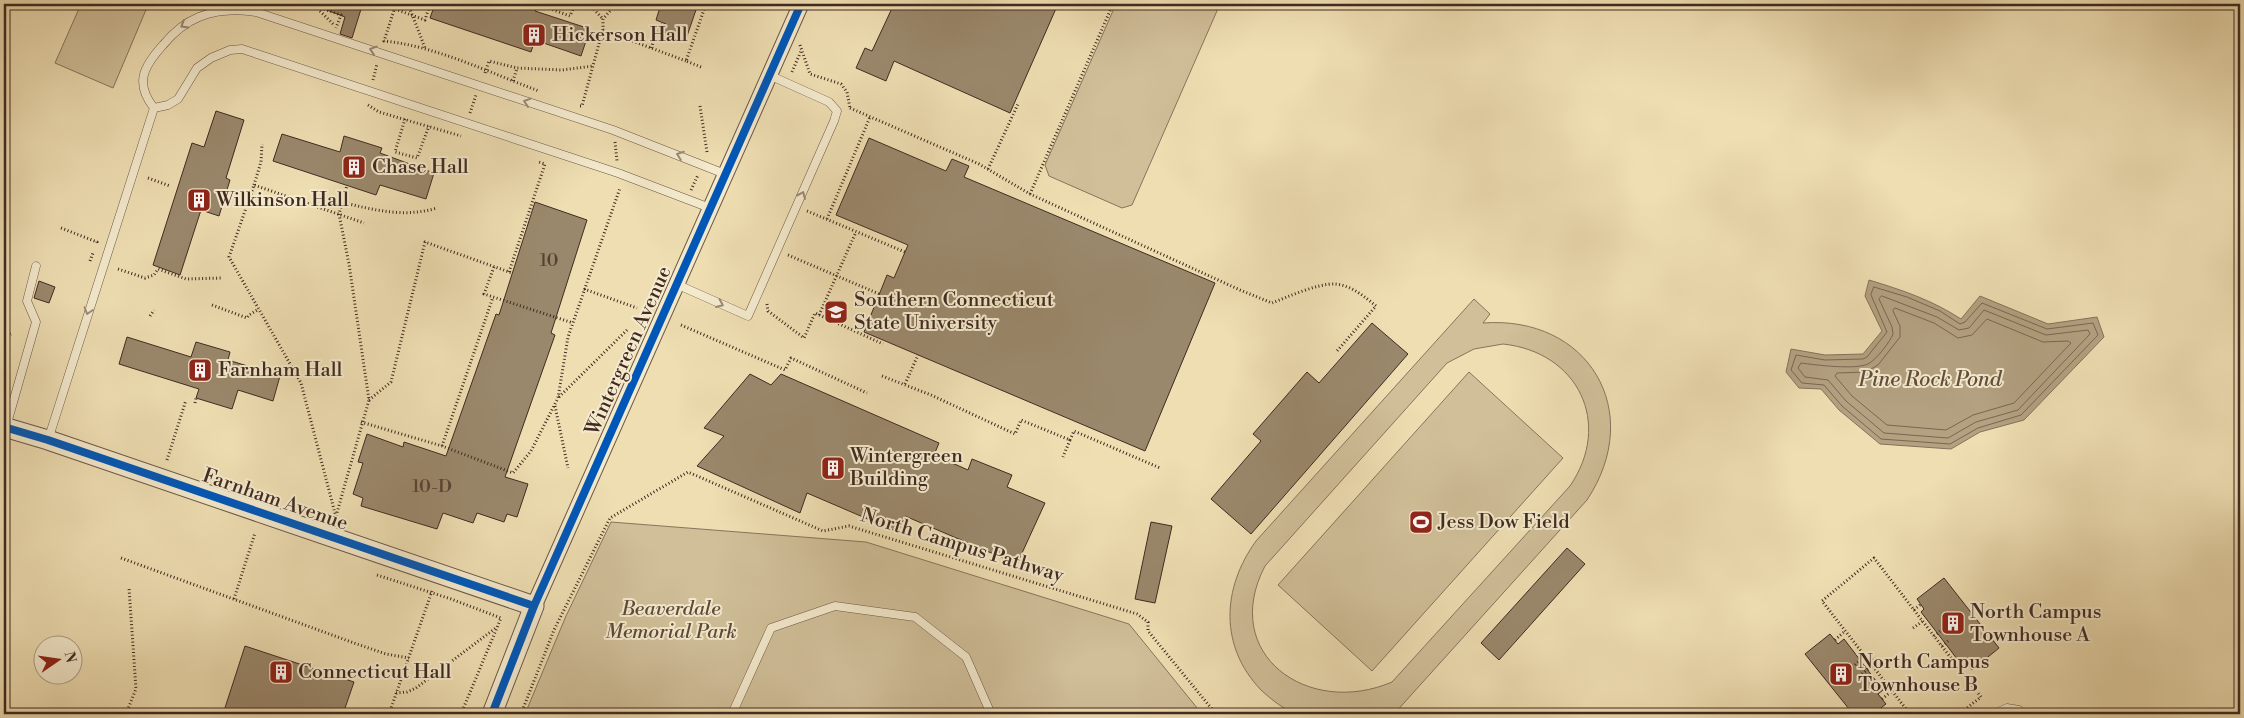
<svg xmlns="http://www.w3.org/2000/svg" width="2244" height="718" font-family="'Libre Bodoni',serif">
  <rect width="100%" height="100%" fill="#eedeb2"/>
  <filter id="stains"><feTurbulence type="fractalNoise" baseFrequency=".004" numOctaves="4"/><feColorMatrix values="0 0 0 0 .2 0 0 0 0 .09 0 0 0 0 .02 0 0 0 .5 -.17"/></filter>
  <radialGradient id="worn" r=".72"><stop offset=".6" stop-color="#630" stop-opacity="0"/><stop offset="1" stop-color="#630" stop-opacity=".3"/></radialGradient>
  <path fill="#d0bf99" stroke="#88745d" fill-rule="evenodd" d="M81,4L148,5L113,88L55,63Z
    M1116,4H1220L1132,205L1122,208L1049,176L1045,165Z
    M1474,299L1490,314L1483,323C1588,315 1646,411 1587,500L1394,714C1372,714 1349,714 1326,714C1318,714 1307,716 1299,714C1286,712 1271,699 1261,690C1219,646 1222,588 1256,541ZM1503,344C1578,352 1613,423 1570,486L1392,682C1308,718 1219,654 1265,566L1447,363L1474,349Z
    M1469,372L1563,458L1372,671L1278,585Z
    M611,522L866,542L1129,624L1202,714H525L566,616Z"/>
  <path fill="#b3a181" stroke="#85715b" d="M1869,280C1902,290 1932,300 1961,319L1980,296L2048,324L2097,317L2104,337L2024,420L1980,432L1951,449L1880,444L1839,410L1821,389L1799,388L1786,372L1791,349L1825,355L1863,354L1882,331L1865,296Z"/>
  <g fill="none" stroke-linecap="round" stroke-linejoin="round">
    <path stroke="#7a6651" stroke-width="1" d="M1874,287L1907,297L1940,311L1960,324L1965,322L1982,303L2047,329L2093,323L2098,335L2021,415L1978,428L1950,444L1881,439L1842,406L1824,385L1802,383L1791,370L1796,355L1825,360L1863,359L1867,357L1887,332L1871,295Z
      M1882,296L1937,317L1959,330L1969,328L1984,310L2046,335L2088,330L2090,334L2018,410L1976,422L1948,438L1884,433L1846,401L1828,380L1805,377L1798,368L1801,363C1816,365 1855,370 1868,364C1876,360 1890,342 1893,334L1892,327L1879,299Z
      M1895,308L1934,323L1958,338L1972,335L1987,319L2043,342L2068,341L2071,343L2014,403L1973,415L1946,430L1887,425L1852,396L1835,376L1837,373L1866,372L1878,365L1900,337V326L1893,311Z"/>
  </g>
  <path fill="#9a886c" stroke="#402a21" d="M314,4H355L362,6L352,38L340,34L345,17L314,5Z
    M435,4H480L495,9L496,4H537L535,11L590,29L581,56L535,40L531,52L430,18Z
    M661,4H698L686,39L663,32L666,24L656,20Z
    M894,4H1058L1010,113L894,61L886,81L856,68L865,48L872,51Z
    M216,111L244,120L226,178L230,180L219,216L201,210L180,275L153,265L192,143L204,147Z
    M282,134L340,152L344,136L382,148L380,153L434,173L426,199L380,185L376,195L273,161Z
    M869,138L946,171L952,159L969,166L964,177L1215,283L1145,451L864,332L887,275L894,278L908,245L836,215Z
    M535,202L587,220L551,333L555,335L505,477L528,484L517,517L507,514L504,522L477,513L473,523L443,513L437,529L361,506L363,498L353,494L363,463L358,462L367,434L403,447L404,442L446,456L496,314L499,315Z
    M39,281L55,287L49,303L34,298Z
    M1372,323L1408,354L1251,534L1211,499L1261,441L1253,434L1307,372L1319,383Z
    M127,337L191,357L196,342L230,352L228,360L280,376L273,401L238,390L232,409L196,398L199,389L119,364Z
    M750,374L771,385L781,374L939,443L934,455L968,470L972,459L1012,475L1007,487L1045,503L1017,564L905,516L898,532L807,493L800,513L697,466L724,436L704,428Z
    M1151,522L1172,526L1155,603L1135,599Z
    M1567,548L1585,564L1499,660L1481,643Z
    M1944,578L1999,648L1972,670L1964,660L1960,663L1948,647L1921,612L1924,609L1917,599Z
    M1830,634L1838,644L1844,639L1883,690L1878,694L1886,704L1873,714H1853L1805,654Z
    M245,646L354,682L343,714H223Z"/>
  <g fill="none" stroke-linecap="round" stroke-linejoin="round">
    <g stroke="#6c5745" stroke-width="9">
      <path id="service" d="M710,208L618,173L242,49L230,50L211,58L197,68L178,99L168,105L154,108C134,83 144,66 163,45C173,33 184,23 199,17C217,10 237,9 256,12L613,130L725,174
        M676,284L748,316L834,121L837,111L829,102L769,75
        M6,427L36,322L27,301L36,266
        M48,440L154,108
        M732,714L771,628L835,606L915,617L966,657L991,714
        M1994,714L2007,708L2019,710"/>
    </g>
    <g stroke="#6c5745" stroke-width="17">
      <path id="minor" d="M534,606L801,4"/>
    </g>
    <g stroke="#6c5745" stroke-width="21">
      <path id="tertiary" d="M4,427L48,440L534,606L492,714"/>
    </g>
    <path stroke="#402a21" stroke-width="3" stroke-dasharray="1 2.5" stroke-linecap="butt" d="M396,4L384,41C436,46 490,73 539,91
      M408,4L425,48
      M553,4L551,9L570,16L575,4
      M589,4L603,19
      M395,9L425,20L430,4
      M333,24L315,6L341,15L336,28
      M603,30L686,61
      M800,45L810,74L841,84L847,92L850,108
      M651,48L659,27L661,28L663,23
      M701,67L686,61L706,4
      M792,72L801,51
      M485,73L489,61L517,68
      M373,80L377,64
      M513,81L517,68L562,70L593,66
      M368,105L379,112L461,136
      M580,106H582L603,29V19L616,4
      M700,106L707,152L705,151
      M850,108L979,164L1030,194L1240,290L1272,303C1287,297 1319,283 1335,284C1351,285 1365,297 1376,306L1337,351
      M470,113L476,95
      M405,119L395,152L417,158L429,126
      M615,142L617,161
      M988,169L1018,104
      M148,178L170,186
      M254,185L261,162L262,144
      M691,190L698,175
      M1030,194L1113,4
      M341,202C374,210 404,218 437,208
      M807,211L905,252
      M827,219L870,117
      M61,228L97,242L96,245
      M788,255L879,294
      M90,261L93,253
      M494,267L484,294L573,323
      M118,269L145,278L154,275L158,269L186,279L222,278
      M509,272L545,164L539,162
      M584,289L637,308
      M767,304L768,311L804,338L815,313L883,344
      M212,305L247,318L249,315L259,309
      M819,315L856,232
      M150,316L154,310
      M681,325L785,370L791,358L867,393
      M4,337L11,334
      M882,376L931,395L1015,434L1021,420L1070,440L1063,457
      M905,384L918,355
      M559,397L628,329
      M369,400L391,382L425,242L512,273
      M195,403L196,398
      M555,406L568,468
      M361,422L442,446L513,473L531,451L558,398L568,337L620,188
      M1070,440L1074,431L1160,468
      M442,446L493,297
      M167,460L186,400
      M336,516L369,400L349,264L339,214L347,185
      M336,517L301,383L229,257L254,185L364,223
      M121,558L354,643L386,654L409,658
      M377,575L451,599L501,618L461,714
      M234,599L255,533
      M1914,610L1921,604
      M1913,628L1923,621
      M1934,636L1940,631
      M1835,640L1845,631
      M1942,646L1948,641
      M1870,662L1876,658
      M1855,665L1865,656
      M1862,674L1872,666
      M396,693L407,692L416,688L497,627
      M1882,699L1892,691
      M126,714L136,689L129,588
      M389,714L432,591
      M521,714L554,630L610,518L688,472L823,531L849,526L1137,614L1148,622V631L1216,714
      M1712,714L1716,711L1718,714
      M1910,714L1822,601L1874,558L1981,697L1963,711"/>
    <use href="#service" stroke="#f4eacd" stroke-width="8"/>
    <use href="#minor" stroke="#f4eacd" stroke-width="15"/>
    <use href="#tertiary" stroke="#f4eacd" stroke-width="19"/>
    <g stroke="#f4eacd" stroke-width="11">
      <path id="cycleway" d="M4,427L48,440L534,606
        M492,714L534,606L801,4"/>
    </g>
    <use href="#cycleway" stroke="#0057b8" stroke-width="8"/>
  </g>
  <defs><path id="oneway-chevron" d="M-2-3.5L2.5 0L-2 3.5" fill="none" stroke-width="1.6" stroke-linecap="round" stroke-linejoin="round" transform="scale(1.25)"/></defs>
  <g stroke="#9a8a77">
    <use href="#oneway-chevron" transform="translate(184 25) rotate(149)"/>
    <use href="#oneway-chevron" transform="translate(373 50) rotate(-162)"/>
    <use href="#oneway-chevron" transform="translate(527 102) rotate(-162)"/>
    <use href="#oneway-chevron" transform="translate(680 155) rotate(-160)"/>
    <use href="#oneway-chevron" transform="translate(802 195) rotate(-66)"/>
    <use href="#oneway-chevron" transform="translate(720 304) rotate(24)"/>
    <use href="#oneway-chevron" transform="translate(88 311) rotate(108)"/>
  </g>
  <defs>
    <g id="building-square" transform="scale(1.25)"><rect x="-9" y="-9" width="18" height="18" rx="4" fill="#8f2418" stroke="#f4eacd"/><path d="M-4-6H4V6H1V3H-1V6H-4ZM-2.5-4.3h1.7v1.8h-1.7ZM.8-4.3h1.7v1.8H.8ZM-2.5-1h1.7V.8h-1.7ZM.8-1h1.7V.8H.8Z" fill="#fff"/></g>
    <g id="university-square" transform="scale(1.25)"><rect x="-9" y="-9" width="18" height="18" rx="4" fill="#8f2418" stroke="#f4eacd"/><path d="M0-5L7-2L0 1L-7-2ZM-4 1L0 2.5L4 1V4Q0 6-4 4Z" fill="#fff"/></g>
    <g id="stadium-square" transform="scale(1.25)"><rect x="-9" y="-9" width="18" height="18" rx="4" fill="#8f2418" stroke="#f4eacd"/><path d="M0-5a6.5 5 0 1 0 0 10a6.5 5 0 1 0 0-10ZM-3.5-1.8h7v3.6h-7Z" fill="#fff"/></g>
  </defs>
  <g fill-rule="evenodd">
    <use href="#building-square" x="534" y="35"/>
    <use href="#building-square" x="354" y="167"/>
    <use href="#building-square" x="199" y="200"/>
    <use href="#university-square" x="836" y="312"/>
    <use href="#building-square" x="200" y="370"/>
    <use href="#building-square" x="833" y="468"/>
    <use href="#stadium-square" x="1421" y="522"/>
    <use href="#building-square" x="1953" y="623"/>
    <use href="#building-square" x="281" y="672"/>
    <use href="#building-square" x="1841" y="674"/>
  </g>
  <g text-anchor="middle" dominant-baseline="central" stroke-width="4" stroke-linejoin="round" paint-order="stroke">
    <g font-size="18" fill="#564234">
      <text x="549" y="260">10</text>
      <text x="432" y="486">10-D</text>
    </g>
    <g font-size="20" fill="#402a21" stroke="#f4eacd" text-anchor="start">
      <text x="552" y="35">Hickerson Hall</text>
      <text x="372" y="167">Chase Hall</text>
      <text x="216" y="200">Wilkinson Hall</text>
      <text x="854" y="300">Southern Connecticut<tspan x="854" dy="23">State University</tspan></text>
      <text x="218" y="370">Farnham Hall</text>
      <text x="850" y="456">Wintergreen<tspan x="850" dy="23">Building</tspan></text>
      <text x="1438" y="522">Jess Dow Field</text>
      <text x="1970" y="612">North Campus<tspan x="1970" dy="23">Townhouse A</tspan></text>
      <text x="1858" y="662">North Campus<tspan x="1858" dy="23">Townhouse B</tspan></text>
      <text x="298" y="672">Connecticut Hall</text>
    </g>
    <g font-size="20" fill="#402a21" stroke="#f4eacd">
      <text transform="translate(629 351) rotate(-66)">Wintergreen Avenue</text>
      <text transform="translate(275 500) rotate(19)">Farnham Avenue</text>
      <text transform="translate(962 546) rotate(17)">North Campus Pathway</text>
    </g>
    <g font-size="20" font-style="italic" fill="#5d4839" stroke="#f4eacd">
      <text x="671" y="609">Beaverdale<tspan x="671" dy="23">Memorial Park</tspan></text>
    </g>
    <g font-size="21" font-style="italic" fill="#624e3e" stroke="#f4eacd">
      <text x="1930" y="380">Pine Rock Pond</text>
    </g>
  </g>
  <rect width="2244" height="718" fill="none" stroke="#eedeb2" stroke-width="20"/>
  <rect x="5" y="5" width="2234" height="708" fill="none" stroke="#402a21" stroke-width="2.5"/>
  <rect x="10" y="10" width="2224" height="698" fill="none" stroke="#402a21"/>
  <g transform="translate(58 660) rotate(77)"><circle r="24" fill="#f4eacd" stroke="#ac9d88"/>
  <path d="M0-4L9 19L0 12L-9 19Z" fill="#8f2418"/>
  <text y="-8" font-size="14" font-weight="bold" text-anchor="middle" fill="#402a21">N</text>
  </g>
  <rect width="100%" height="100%" filter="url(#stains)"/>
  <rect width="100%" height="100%" fill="url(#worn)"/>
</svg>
